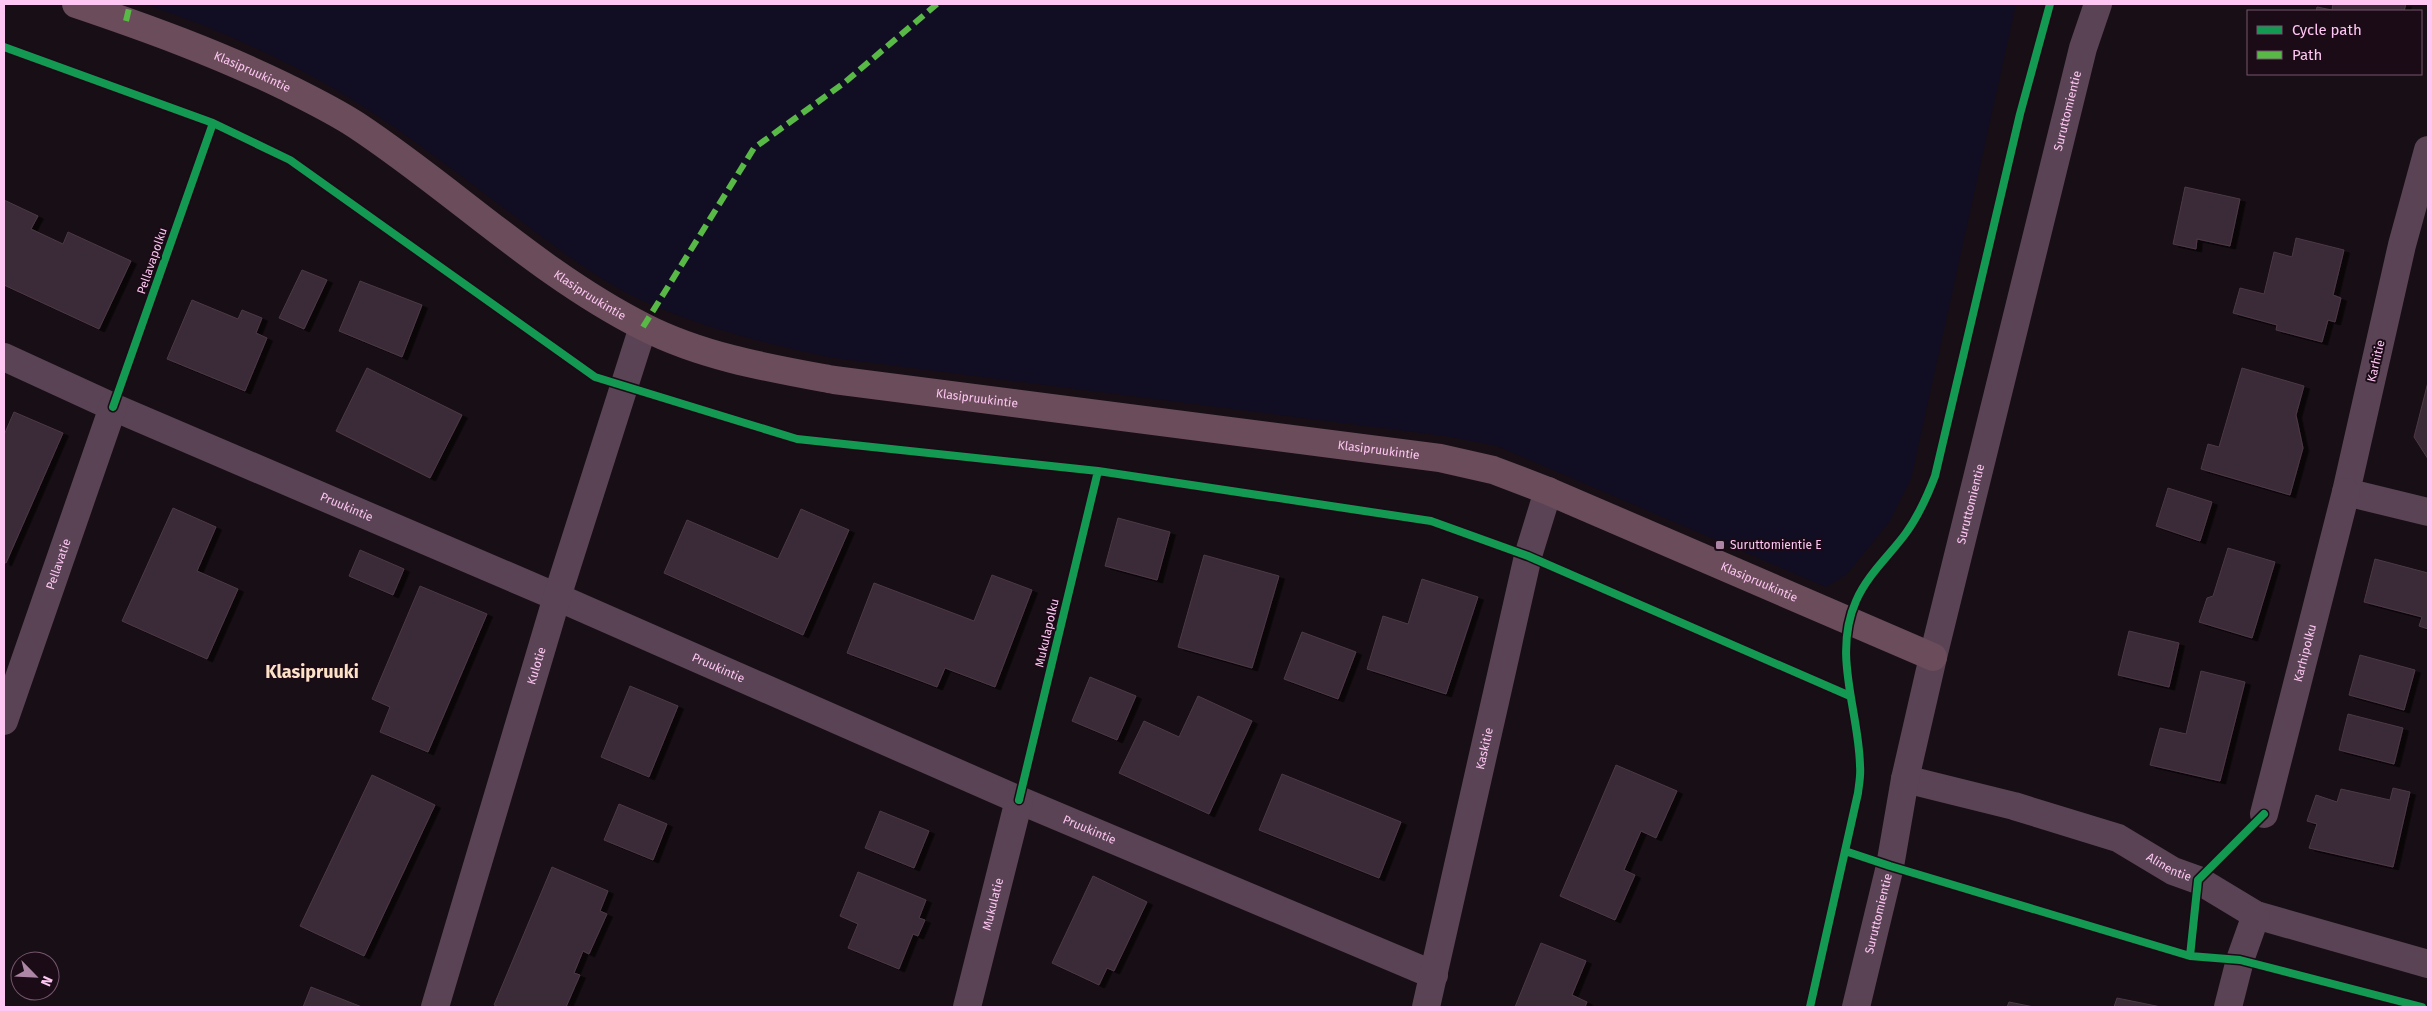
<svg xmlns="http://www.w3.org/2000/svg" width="2432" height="1011" font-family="'Fira Sans',sans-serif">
  <defs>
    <filter id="shadow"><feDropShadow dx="5.5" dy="3" stdDeviation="0" flood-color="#0009"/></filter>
  </defs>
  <rect width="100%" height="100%" fill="#180e15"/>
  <path fill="#110e23" d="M145,4H2016L1911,479L1890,521L1847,574L1826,587L1497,446L1445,436L834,358C768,344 701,328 639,299C600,280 565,254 530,228C485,194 441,160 394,127C319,74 233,34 145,4Z"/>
  <path fill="#3b2b37" stroke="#4d3847" filter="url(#shadow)" d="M2333,4H2406L2404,11H2316L2317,7L2332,10Z
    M2185,187L2240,199L2230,246L2197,239L2196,249L2173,244Z
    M4,200L38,216L31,229L63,244L68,232L131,261L99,329L4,285Z
    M2296,238L2344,250L2333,295L2341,298L2335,322L2328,320L2322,342L2276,330L2277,325L2233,313L2240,288L2264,294L2274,252L2292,257Z
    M302,270L327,280L304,329L279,318Z
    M360,281L422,305L402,357L339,331Z
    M192,300L238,319L242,310L262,318L256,333L267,338L245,391L167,359Z
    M367,368L462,415L430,478L336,431Z
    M2242,368L2304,386L2296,415L2303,448L2290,495L2201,469L2208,444L2219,447Z
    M2428,382V459L2414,437Z
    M14,412L63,433L6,563L4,562V435Z
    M2168,488L2212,502L2200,541L2156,526Z
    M173,508L216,527L197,571L238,589L207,659L122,621Z
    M801,509L849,530L803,635L664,573L687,520L778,559Z
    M1118,518L1170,532L1157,580L1105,566Z
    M2228,548L2275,562L2252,638L2199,622L2207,598L2213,596Z
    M360,550L404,569L393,595L349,576Z
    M1204,555L1279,576L1252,668L1178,647Z
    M2375,559L2428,573V629L2419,626L2422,617L2364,602Z
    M992,575L1032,590L995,687L945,668L937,687L847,653L874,583L974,621Z
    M1422,579L1478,597L1446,694L1367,669L1383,616L1408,624Z
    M420,586L487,614L428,752L380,732L390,707L372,699Z
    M2129,631L2179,643L2169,687L2118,675Z
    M1302,632L1356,652L1338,699L1284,679Z
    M2360,655L2415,670L2404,710L2349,695Z
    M2201,671L2245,682L2220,781L2150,765L2160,728L2186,734Z
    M1090,677L1136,696L1117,740L1072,721Z
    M630,686L678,706L649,777L601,757Z
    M1198,696L1252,721L1209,814L1119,773L1144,721L1179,737Z
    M2348,714L2403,728L2394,764L2339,750Z
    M1616,765L1677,791L1656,838L1641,831L1624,870L1635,875L1615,920L1560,896Z
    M1282,774L1401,822L1379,878L1259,830Z
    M372,775L435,805L364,956L300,926Z
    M2393,788L2410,792L2393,867L2309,848L2317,824L2307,821L2316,795L2337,802L2341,789L2390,800Z
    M619,804L667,824L653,860L604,840Z
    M880,811L929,831L914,868L865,848Z
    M552,867L608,891L600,911L607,914L589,954L583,951L574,973L580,975L566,1007H499L494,1005Z
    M858,872L926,900L919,918L925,920L918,936L913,934L899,969L848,948L858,924L840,916Z
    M1093,876L1147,902L1114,971L1107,968L1099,985L1052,963Z
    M1541,943L1586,961L1572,995L1587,1002L1585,1007H1515Z
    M311,987L362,1007H303Z
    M2117,998L2161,1007H2114Z
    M2009,1002L2034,1007H2007Z"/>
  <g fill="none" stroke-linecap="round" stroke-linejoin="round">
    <g stroke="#594355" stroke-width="28">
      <path d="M2428,150L2402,245L2346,492L2428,512"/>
      <path id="s1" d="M4,357L113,407L557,597L1019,800L1434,975"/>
      <path id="s2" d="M4,721L113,407"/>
      <path id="s3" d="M1905,779L2014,806L2118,838L2173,871L2198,880L2256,915L2428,964"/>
      <path id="s4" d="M2264,814L2346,492"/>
      <path id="s5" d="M435,1007L557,597L643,327"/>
      <path id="s6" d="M967,1007L1019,800"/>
      <path id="s7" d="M1426,1007L1528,556L1548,491"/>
      <path id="s8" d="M1856,1007L1890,866L1905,779L1933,657L2083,48L2098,4"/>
      <path d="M2228,1007L2240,960L2256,915"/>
    </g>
    <path stroke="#6a4c5b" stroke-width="28" id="s9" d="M76,4C147,28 216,53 284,86C308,98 333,110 356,125C453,189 539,274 644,327C703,357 769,368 834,380L1440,458L1493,470L1548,491L1933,657"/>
    <path stroke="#58b947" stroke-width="6" stroke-dasharray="12 6" stroke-linecap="butt" d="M126,21L130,4
      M643,327L754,148L844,83L937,4"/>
    <g stroke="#1b0b17" stroke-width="11">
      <path id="cycleway" d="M4,47L213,123L290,160L595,377L797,439L1098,471L1431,521L1528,556L1850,696
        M113,407L213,123
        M1019,800L1098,471
        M1845,851L1890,866L2190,956L2240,960L2422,1007
        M2190,956L2198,880L2264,814
        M1810,1007L1858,793C1859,784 1861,775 1860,766C1859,711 1832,655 1856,601C1867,575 1890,555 1906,533C1919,515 1927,497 1935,476L2020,114L2050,4"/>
    </g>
    <use href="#cycleway" stroke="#139951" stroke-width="8"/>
  </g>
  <rect fill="#ae86a5" stroke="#1b0b17" stroke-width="2" x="1715" y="540" width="10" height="10" rx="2.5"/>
  <g text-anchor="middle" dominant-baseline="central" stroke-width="4" stroke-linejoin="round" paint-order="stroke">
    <g font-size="12" fill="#fec6f2" stroke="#1b0b17">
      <text stroke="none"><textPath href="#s9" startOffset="189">Klasipruukintie</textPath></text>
      <text stroke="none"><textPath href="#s8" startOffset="921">Suruttomientie</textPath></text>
      <text transform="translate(152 261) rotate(-71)">Pellavapolku</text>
      <text stroke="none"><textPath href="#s9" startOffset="595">Klasipruukintie</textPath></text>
      <text transform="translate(2376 361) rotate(-77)">Karhitie</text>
      <text stroke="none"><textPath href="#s9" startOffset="1000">Klasipruukintie</textPath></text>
      <text stroke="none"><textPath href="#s9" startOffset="1405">Klasipruukintie</textPath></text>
      <text stroke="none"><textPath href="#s8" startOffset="516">Suruttomientie</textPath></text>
      <text stroke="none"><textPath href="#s1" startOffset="374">Pruukintie</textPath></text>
      <text stroke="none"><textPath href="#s2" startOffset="166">Pellavatie</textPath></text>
      <text stroke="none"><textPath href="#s9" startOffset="1810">Klasipruukintie</textPath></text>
      <text transform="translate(1047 633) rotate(-77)">Mukulapolku</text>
      <text stroke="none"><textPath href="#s4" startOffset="166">Karhipolku</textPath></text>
      <text stroke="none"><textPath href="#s5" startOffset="356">Kulotie</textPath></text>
      <text stroke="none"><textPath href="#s1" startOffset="779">Pruukintie</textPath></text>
      <text stroke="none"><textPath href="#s7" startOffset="265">Kaskitie</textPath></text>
      <text stroke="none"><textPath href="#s1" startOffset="1184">Pruukintie</textPath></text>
      <text stroke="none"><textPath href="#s3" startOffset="280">Alinentie</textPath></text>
      <text stroke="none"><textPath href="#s6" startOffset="106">Mukulatie</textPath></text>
      <text stroke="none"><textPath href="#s8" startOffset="96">Suruttomientie</textPath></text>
    </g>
    <g font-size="12" fill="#fec6f2" stroke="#1b0b17" text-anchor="start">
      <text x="1730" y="545">Suruttomientie E</text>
    </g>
    <g font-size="18" font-weight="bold" fill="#fee2c8" stroke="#1b0b17">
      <text x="312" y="672">Klasipruuki</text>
    </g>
  </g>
  <rect width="2432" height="1011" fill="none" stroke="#fec6f2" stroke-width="10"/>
  <rect x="2247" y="10" width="175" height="65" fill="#1b0b17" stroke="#76566f"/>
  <rect x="2257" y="26" width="25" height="8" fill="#139951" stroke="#76566f"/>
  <text x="2292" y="35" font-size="15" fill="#fec6f2">Cycle path</text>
  <rect x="2257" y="51" width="25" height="8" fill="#58b947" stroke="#76566f"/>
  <text x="2292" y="60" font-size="15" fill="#fec6f2">Path</text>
  <g transform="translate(35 976) rotate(114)"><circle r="24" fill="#1b0b17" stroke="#76566f"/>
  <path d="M0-4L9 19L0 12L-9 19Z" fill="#ae86a5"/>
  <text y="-8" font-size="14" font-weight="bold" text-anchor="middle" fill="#fec6f2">N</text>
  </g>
</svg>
